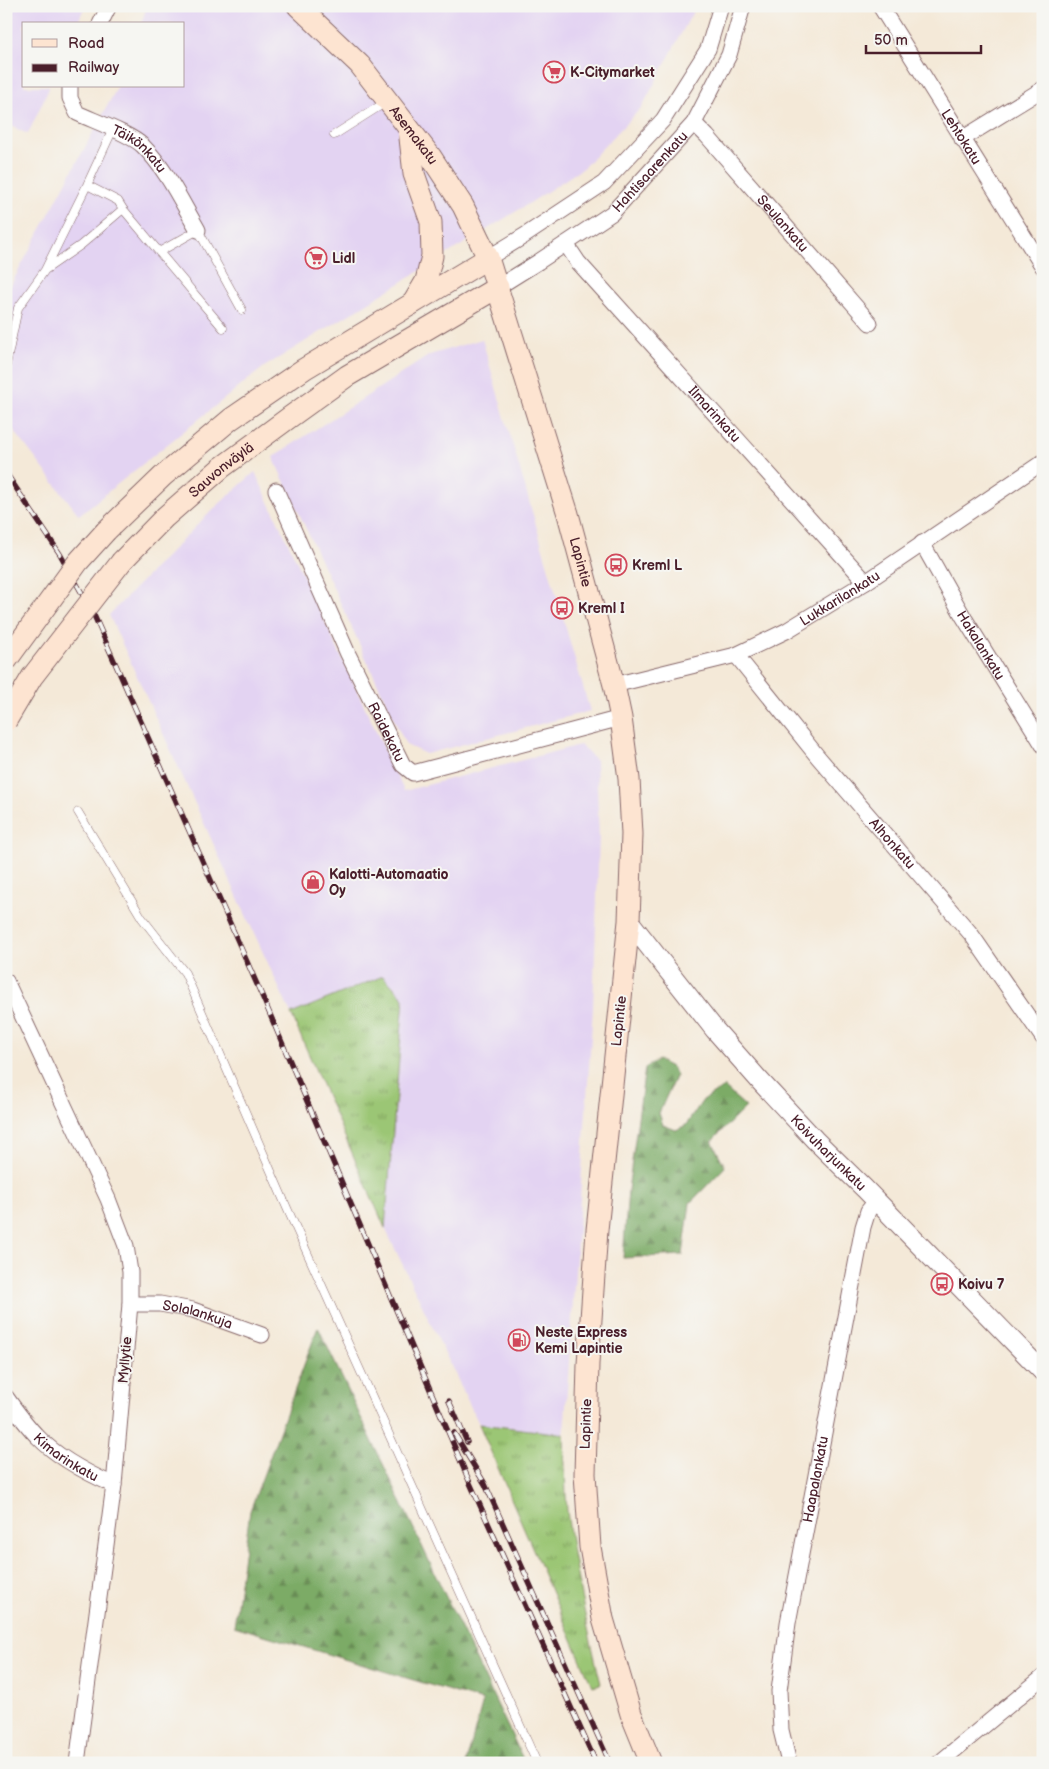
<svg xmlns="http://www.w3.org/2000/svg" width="1049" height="1769" font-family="'Balsamiq Sans',sans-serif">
  <defs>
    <pattern id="grass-tufts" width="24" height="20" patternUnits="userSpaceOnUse" patternTransform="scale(1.25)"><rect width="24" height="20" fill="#9bc674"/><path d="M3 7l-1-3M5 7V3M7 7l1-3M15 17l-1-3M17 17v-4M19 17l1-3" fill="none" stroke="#80a05f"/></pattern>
    <pattern id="forest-firs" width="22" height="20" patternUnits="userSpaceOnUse" patternTransform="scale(1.25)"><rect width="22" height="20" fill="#7cab66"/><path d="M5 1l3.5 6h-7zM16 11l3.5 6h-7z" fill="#688b54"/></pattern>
  </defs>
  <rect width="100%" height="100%" fill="#f6f6f2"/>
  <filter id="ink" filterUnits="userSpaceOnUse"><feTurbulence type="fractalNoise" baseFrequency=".02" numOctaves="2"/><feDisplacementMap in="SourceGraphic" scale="10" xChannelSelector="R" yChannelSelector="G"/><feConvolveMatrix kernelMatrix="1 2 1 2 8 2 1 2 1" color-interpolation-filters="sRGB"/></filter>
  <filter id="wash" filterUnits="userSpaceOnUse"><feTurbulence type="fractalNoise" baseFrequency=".0096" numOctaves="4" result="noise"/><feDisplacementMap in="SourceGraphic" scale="20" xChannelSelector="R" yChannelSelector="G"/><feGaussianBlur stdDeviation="1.12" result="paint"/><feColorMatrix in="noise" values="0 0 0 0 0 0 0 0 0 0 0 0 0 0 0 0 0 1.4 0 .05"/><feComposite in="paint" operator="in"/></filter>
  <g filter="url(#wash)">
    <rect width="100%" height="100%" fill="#f4e9d8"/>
    <path fill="#e3d3f2" d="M6,6H85L77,24H24V86H50L28,134L6,124Z
      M147,6H696L642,107L583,168L533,201L264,367L79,515L6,420V294L118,86H184V24H141Z
      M482,339L590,711L426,754L406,745L273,457L430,355Z
      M255,472L404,791L580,745L596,760L599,838L593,1008L564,1434L479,1424L385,1228L404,998L383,976L291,1014L109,615L207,515Z"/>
    <path fill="url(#grass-tufts)" stroke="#727250" d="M383,976L404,998L385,1228L291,1014Z
      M479,1424L564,1434C565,1459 565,1485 567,1511C574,1569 587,1626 601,1684L592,1686Z"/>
    <path fill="url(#forest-firs)" stroke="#636548" d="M658,1060L671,1067L676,1075L659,1113L663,1125L676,1130L686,1125L703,1100L724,1087L746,1107L712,1141L725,1167L690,1203L683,1255L623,1258L628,1190L645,1068Z
      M318,1327L525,1763H466L483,1701L234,1626L250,1511Z"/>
  </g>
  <g filter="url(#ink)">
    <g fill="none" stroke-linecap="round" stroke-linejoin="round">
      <g stroke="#866668" stroke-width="9">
        <path id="service" d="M113,129L87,185L45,270L81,245L123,209
          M334,135L386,102
          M87,185L118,201L123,209L223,328
          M159,252L198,230L242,310
          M6,365L18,308L45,270
          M78,812L142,918L185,973L287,1208L537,1763"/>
      </g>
      <g stroke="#866668" stroke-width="17">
        <g id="minor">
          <path id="s1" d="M880,6L1043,267"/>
          <path d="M100,24L109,6"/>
          <path id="s2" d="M70,86V98L77,113C94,121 131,134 143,146C167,170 181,201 198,230"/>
          <path id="s3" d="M694,123L707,136L870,323"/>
          <path d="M962,139L1043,89"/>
          <path id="s4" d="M566,244L578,262L866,582"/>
          <path d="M488,258L524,236L604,183L663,120L708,49L721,6"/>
          <path id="s5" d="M498,287L538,262L612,213L694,123L729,55L743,6"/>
          <path id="s6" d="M276,490L348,654L403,765L413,773L621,718"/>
          <path id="s7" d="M922,543L963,616L1043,745"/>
          <path id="s8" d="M736,655L818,757L971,934L1043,1038"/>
          <path id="s9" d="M614,685L736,655L786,631L866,582L1043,462"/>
          <path d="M6,981L108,1199L126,1246L130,1272V1304L114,1485L77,1763"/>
          <path id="s10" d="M130,1304H160L193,1310L262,1335"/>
          <path id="s11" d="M6,1397C16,1411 26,1425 38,1437C57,1457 89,1474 114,1485"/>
          <path id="s12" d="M789,1763L781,1730L779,1691L788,1623L863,1227L868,1211L876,1201"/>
          <path d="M939,1763L1043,1677"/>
        </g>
      </g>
      <g stroke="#866668" stroke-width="21">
        <g id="tertiary">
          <path id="s13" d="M629,921L715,1030L760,1081L815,1140L865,1189L1043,1372"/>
        </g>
      </g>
      <g stroke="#866668" stroke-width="23">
        <g id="secondary">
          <path id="s14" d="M298,6L360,65L431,157L463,206L488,258L568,514L614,685L621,718L629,779L632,834L629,921L597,1230L588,1364L585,1474L590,1547L603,1619L631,1714L651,1763"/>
          <path d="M409,129L414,174L431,222L432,256L426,281L413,303"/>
          <path d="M106,531L163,476L231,419L304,369L488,258"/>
          <path id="s15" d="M122,561L165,517L221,468L290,417L347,376L498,287"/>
        </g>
      </g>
      <use href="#service" stroke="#fff" stroke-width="8"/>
      <use href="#minor" stroke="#fff" stroke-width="15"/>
      <use href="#tertiary" stroke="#fff" stroke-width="19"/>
      <use href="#secondary" stroke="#fde4d1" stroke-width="21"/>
      <g stroke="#4a1f2b" stroke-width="5.5">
        <path id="rail" d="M6,473L60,554L93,613L263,998L470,1483L596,1763
          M449,1401L467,1442
          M454,1433L485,1484L610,1763"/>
      </g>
      <use href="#rail" stroke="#f6f6f2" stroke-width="4" stroke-dasharray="11" stroke-linecap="butt"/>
      <g stroke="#866668" stroke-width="23" stroke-linecap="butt">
        <path id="secondary-bridge" d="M6,661L78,562L106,531
          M6,721L32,677L122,561"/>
      </g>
      <use href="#secondary-bridge" stroke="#fde4d1" stroke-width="21"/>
    </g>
  </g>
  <defs>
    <g id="supermarket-ring" transform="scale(1.125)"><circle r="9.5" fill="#f6f6f2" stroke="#d1495b" stroke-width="1.5"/><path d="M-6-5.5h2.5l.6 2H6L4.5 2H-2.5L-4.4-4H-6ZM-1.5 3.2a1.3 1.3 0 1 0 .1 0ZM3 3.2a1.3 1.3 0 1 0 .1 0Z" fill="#d1495b"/></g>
    <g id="bus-ring" transform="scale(1.125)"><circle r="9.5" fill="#f6f6f2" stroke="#d1495b" stroke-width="1.5"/><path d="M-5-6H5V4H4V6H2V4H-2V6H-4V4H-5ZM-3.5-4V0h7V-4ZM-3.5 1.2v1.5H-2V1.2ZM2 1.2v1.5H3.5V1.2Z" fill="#d1495b"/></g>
    <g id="shop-ring" transform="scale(1.125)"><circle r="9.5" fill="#f6f6f2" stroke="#d1495b" stroke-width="1.5"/><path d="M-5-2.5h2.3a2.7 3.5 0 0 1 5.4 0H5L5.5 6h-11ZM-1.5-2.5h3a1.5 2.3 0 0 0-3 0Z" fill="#d1495b"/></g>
    <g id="fuel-ring" transform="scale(1.125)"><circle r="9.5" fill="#f6f6f2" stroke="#d1495b" stroke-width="1.5"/><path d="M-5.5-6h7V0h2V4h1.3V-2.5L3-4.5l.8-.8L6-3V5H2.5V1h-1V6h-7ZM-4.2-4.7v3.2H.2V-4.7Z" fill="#d1495b"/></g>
  </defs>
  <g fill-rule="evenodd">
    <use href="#supermarket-ring" x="554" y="72"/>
    <use href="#supermarket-ring" x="316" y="258"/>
    <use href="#bus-ring" x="616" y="565"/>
    <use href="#bus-ring" x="562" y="608"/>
    <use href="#shop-ring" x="313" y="882"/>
    <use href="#bus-ring" x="942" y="1284"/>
    <use href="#fuel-ring" x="519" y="1340"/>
  </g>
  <g text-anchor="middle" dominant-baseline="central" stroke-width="4" stroke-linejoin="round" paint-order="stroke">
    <g font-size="14" font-weight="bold" fill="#4a1f2b" stroke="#f6f6f2" text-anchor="start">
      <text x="570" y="72">K-Citymarket</text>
      <text x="332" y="258">Lidl</text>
      <text x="632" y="565">Kreml L</text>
      <text x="578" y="608">Kreml I</text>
      <text x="329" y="874">Kalotti-Automaatio<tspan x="329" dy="16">Oy</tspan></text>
      <text x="958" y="1284">Koivu 7</text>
      <text x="535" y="1332">Neste Express<tspan x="535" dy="16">Kemi Lapintie</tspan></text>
    </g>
    <g font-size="14" fill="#4a1f2b" stroke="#f6f6f2">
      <text stroke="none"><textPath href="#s14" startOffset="174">Asemakatu</textPath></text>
      <text stroke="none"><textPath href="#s1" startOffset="154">Lehtokatu</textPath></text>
      <text stroke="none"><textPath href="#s2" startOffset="101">Täikönkatu</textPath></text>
      <text stroke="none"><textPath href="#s5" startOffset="192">Hahtisaarenkatu</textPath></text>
      <text stroke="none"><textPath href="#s3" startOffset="134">Seulankatu</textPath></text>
      <text stroke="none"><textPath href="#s4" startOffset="226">Ilmarinkatu</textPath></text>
      <text stroke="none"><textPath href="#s15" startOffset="135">Sauvonväylä</textPath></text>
      <text stroke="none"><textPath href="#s14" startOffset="636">Lapintie</textPath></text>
      <text stroke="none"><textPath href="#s9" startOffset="244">Lukkarilankatu</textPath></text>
      <text stroke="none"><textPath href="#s7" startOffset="118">Hakalankatu</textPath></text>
      <text stroke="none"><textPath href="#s6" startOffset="266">Raidekatu</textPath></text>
      <text stroke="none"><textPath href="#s8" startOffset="245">Alhonkatu</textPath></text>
      <text transform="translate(619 1021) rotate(-84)">Lapintie</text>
      <text stroke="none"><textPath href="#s13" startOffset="306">Koivuharjunkatu</textPath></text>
      <text stroke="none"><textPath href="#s10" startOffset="69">Solalankuja</textPath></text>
      <text transform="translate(125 1360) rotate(-85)">Myllytie</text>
      <text transform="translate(586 1424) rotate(-88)">Lapintie</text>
      <text stroke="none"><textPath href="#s11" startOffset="86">Kimarinkatu</textPath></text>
      <text stroke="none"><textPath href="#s12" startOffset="288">Haapalankatu</textPath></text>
    </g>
  </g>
  <rect width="1049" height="1769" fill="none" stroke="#f6f6f2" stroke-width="25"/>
  <rect x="22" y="22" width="162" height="65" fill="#f6f6f2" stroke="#b1a0a2"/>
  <rect x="32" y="39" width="25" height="8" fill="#fde4d1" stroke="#b1a0a2"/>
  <text x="68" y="48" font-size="15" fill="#4a1f2b">Road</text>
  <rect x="32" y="64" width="25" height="8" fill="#4a1f2b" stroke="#b1a0a2"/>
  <text x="68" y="72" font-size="15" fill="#4a1f2b">Railway</text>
  <path d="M866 45v8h115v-8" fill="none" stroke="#4a1f2b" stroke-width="2.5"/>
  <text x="874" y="45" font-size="15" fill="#4a1f2b" stroke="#f6f6f2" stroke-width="4" paint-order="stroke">50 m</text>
</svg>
